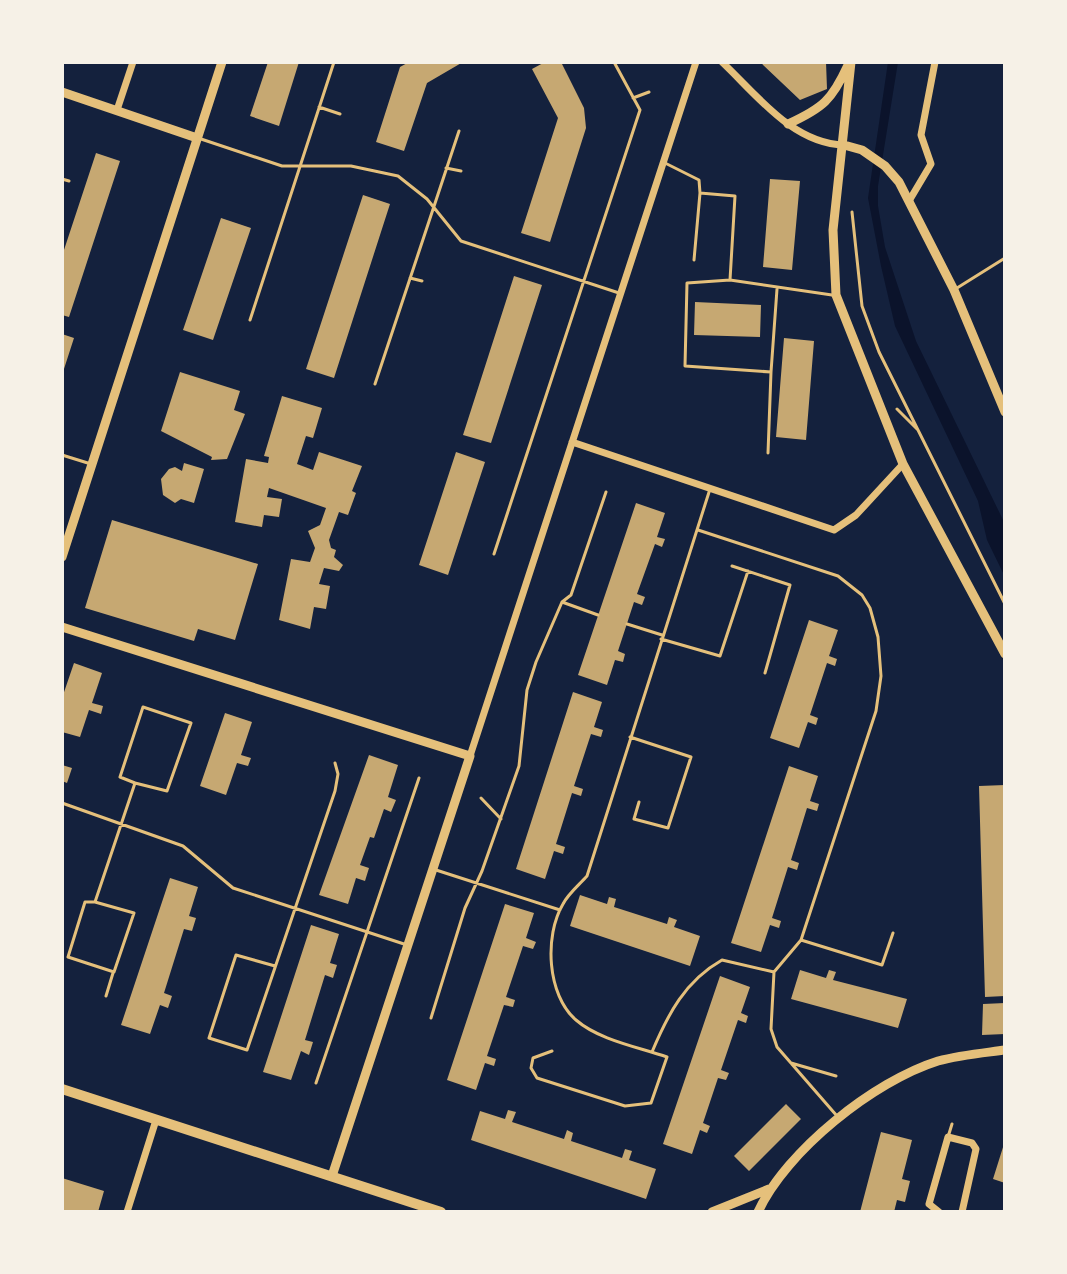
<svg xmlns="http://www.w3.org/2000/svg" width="1067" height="1274" font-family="'Archivo Narrow',sans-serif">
  <rect width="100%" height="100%" fill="#14213d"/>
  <path fill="#0b132b" d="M888,62H898L878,186V206L885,247L916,341L1005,524V577L987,540L978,501L895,326L881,266L868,198Z"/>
  <path fill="#c6a872" d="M268,62H299L279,126L250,116Z
    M409,62H463L427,83L404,151L376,142L400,67Z
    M545,62H561L584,108L586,128L550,242L521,233L558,118L532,69Z
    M760,62H826L827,89L800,100Z
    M96,153L120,161L69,317L62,315V256Z
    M770,179L800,181L792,270L763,267Z
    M363,195L390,204L334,378L306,369Z
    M221,218L251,228L213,340L183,330Z
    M514,276L542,285L491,443L463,435Z
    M695,302L761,305L760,337L694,335Z
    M62,334L74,338L63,372H62Z
    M784,338L814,341L806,440L776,437Z
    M180,372L240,391L234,410L245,414L227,459L211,460L212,457L161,431Z
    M282,396L322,408L313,438L306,436L297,464L313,470L319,452L362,466L352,491L356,493L348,515L339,512L329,540L331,548L336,550L334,557L343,565L339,571L324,568L319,584L330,586L326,609L314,607L310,629L279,620L291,559L310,562L315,548L308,531L320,525L326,508L269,488L267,497L282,499L279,517L264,515L262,527L235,522L246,459L268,463L269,457L264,456Z
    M456,452L485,462L448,575L419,565Z
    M184,463L204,469L194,503L181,499L175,503L163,495L161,479L169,469L175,467L182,471Z
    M636,503L665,513L657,537L665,539L662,547L655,544L637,594L645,597L642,605L634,602L618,651L625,654L623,662L615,660L607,685L578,675Z
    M112,520L258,564L235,640L198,629L194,641L85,608Z
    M809,620L838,630L829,656L837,659L835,666L827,663L810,715L818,718L816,725L808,722L799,748L770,738Z
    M74,663L102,673L92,703L103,706L101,714L89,710L80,737L62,732V698Z
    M573,692L602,702L594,727L603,730L601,737L591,734L574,786L583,789L581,796L572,793L556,844L565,847L563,854L554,851L545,879L516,869Z
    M225,713L252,722L241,755L251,758L248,766L237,763L226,795L200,786Z
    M369,755L398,765L388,797L396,800L391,812L384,809L374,838L370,837L360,865L369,868L365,881L356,878L348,904L319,895Z
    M62,765L72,768L67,783L62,781Z
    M789,766L818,776L810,801L819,804L817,811L807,808L791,860L799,863L797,870L788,867L772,918L781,921L779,928L770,925L761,952L731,943Z
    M1005,785V996L985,997L979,786Z
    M170,878L198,887L189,916L196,918L192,931L184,929L164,993L172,996L168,1008L160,1005L150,1034L121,1025Z
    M580,895L607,904L609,897L616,899L614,907L667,924L669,917L677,920L674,927L700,936L690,966L570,926Z
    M505,904L534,913L526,938L536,942L533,949L523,946L506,997L515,1000L513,1007L504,1005L487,1056L496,1059L494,1066L485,1063L476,1090L447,1080Z
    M311,925L339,934L330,963L337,965L333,978L325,975L305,1040L313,1042L309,1055L301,1051L291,1080L263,1072Z
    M800,970L826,978L829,970L836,972L833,980L907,999L898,1028L791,999Z
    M720,976L750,987L741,1013L748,1016L746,1023L738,1020L721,1070L729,1073L726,1080L718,1078L703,1123L710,1126L707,1133L700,1130L692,1154L663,1144Z
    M1005,1003V1034L982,1035L983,1004Z
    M786,1104L801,1119L749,1171L734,1156Z
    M508,1110L516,1112L512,1122L564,1139L567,1130L573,1133L571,1141L622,1158L625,1149L632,1151L629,1160L656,1169L646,1199L471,1140L480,1111L505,1119Z
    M881,1132L912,1140L902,1179L910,1181L905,1202L897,1200L894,1212H860Z
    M1004,1144H1005V1183L993,1179Z
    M62,1178L104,1191L98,1212H62Z"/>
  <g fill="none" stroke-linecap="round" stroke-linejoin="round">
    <path stroke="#e5c07b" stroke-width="3" d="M852,212L862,306L879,352L1005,604
      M897,409L917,429"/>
    <path stroke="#e5c07b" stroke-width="3" d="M633,98L649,92
      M319,107L340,114
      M201,139L282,166H351L398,176L427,199L461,241L619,293
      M663,162L699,180L700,193L735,196L730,280L832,295
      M446,168L461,171
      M62,179L69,181
      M694,260L700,193
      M410,278L422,281
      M730,280L687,283L685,366L771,372L777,289
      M957,288L1005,258
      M250,320L334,62
      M375,384L459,131
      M768,453L771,372
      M62,455L91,464
      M698,530L838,576L862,595L870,608L878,637L881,676L876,711L801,940L774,972L771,1029L777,1047L837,1116
      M494,554L640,110L614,62
      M732,566L790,585L765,673
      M562,602L598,615
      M627,624L662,635
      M661,639L720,656L748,571
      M630,737L691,757L668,828L634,819L639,802
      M481,798L501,819
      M62,803L183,846L233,888L404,944
      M436,870L560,910
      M95,902L134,913L114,972L68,957L85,902H95L135,783L120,777L143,707L191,723L167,791L135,783
      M801,940L882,965L893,933
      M275,966L236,955L209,1038L247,1050L335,791L338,774L335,763
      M106,996L113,973
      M431,1018L465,908L482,871L519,766L527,690L536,662L562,602L571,595L606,492
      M552,1051L533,1058L531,1068L537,1078L625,1106L651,1103L667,1057C638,1047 599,1040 576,1020C547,995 544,936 563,904C568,894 579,885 587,876L710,489
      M652,1052C668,1014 685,981 722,960L774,972
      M791,1063L836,1076
      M316,1083L419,778
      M948,1137L952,1124"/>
    <path stroke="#e5c07b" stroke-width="7" d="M722,62C757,95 793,144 844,145
      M117,110L133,62
      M909,201L931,164L921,135L935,62
      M572,442L834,530L856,515L903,464
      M470,756L696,62
      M127,1212L156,1120
      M939,1212L929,1204L948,1137L972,1143L976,1149L962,1212"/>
    <path stroke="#e5c07b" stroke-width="9" d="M851,62L833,230L836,295L903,464L1005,654
      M62,92L197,138
      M788,124C823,108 832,100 848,65
      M844,145L862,150L885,166L899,182L954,290L1005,412
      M62,557L222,62
      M62,627L470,756L332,1176
      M712,1212L769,1189
      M758,1212C786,1151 874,1081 938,1061C960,1055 983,1053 1005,1050"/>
    <path stroke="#e5c07b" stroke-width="10" d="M62,1089L441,1212"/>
  </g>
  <rect width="1067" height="1274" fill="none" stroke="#f6f1e7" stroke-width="128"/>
</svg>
